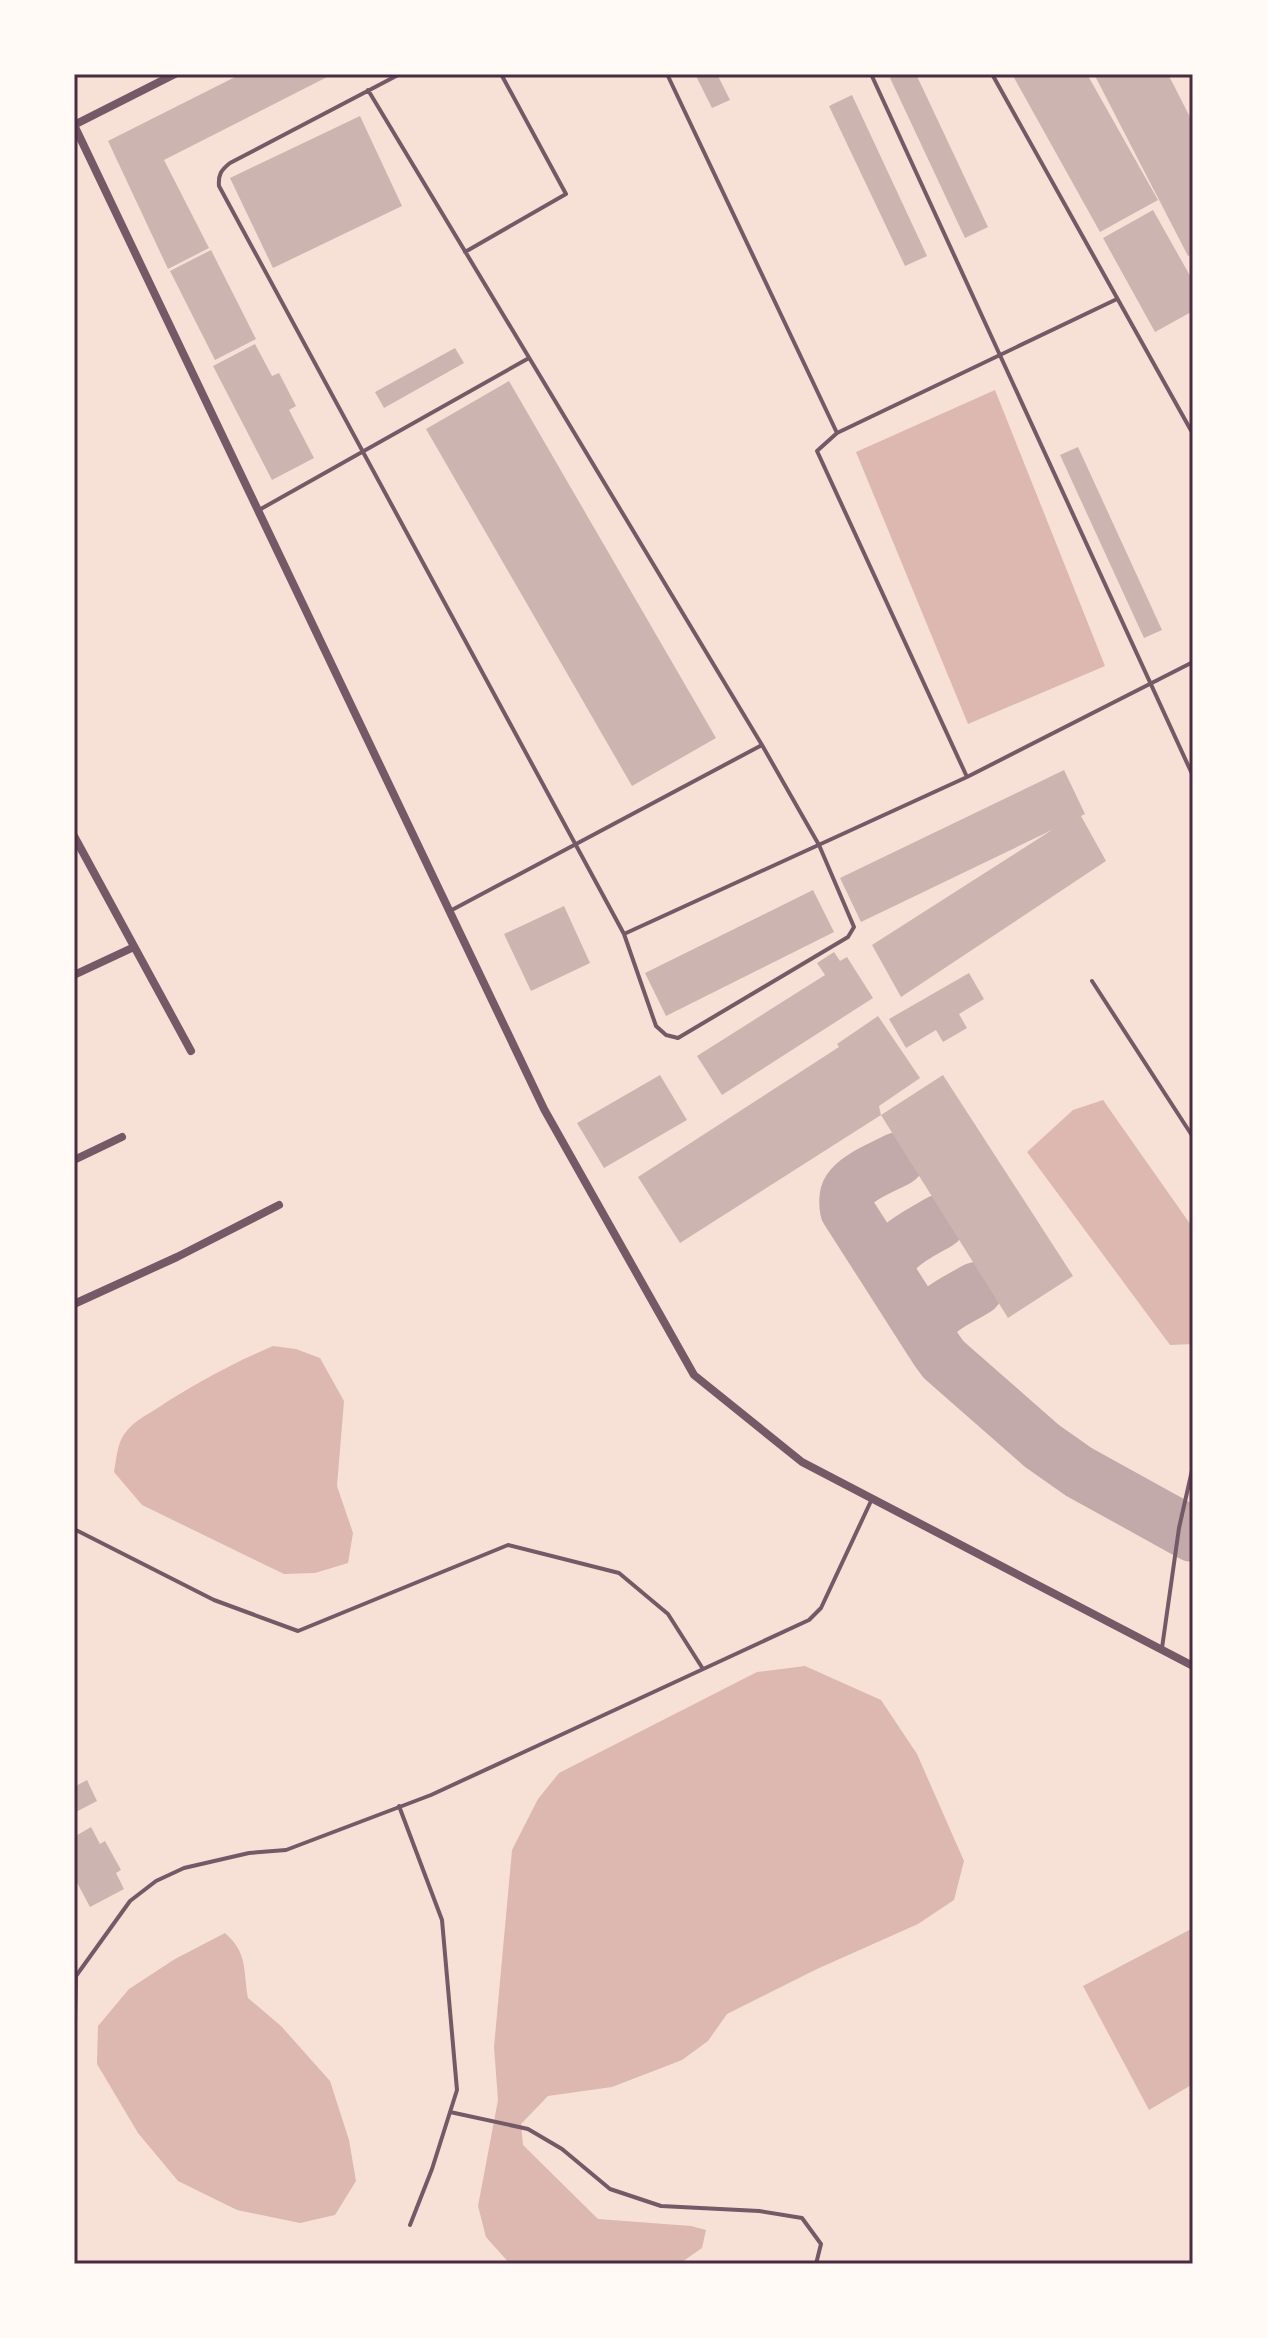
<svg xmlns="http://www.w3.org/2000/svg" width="1267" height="2338" font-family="'Varela Round',sans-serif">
  <rect width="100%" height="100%" fill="#f7e1d7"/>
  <path fill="#dcb8b0" d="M995,390L1105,666L968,724L856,452Z
    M1103,1100L1193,1228V1344L1170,1345L1027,1152L1073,1110Z
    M273,1346L296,1349L320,1358L344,1401L337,1486L353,1533L348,1563L315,1573L284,1574L142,1505L114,1472C116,1461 117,1446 123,1436C132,1422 142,1418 156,1409C194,1384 231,1364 273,1346Z
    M805,1666L881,1700L917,1754L964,1861L954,1900L918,1924L817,1969L727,2014L708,2041L682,2060L612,2087L548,2096L521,2124L523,2145L598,2219L691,2226L706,2230L702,2248L679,2264H510L486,2237L478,2206L498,2100L494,2047L512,1850L538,1799L559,1773L757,1672Z
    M1193,1928V2084L1149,2110L1083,1986Z
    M225,1933C248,1953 243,1970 248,1998L281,2026L330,2081L349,2140L356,2181L335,2215L300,2223L237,2210L178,2181L138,2133L97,2064L98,2026L129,1989L175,1959Z"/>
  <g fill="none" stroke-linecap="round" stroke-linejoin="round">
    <path stroke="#c3aaaa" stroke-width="54" d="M888,1274L847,1210C846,1204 845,1196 849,1190C858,1176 884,1167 898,1159
      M976,1289C962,1298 928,1311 929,1331C929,1341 938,1352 944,1360L1042,1446L1079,1472L1193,1535
      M932,1343L888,1274C886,1247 918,1235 939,1222"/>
  </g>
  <path fill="#ccb4b1" d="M241,74H333L164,160L209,248L168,269L108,141Z
    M695,74H717L730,100L712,108Z
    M898,74H916L988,227L965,238L890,78Z
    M1012,74H1087L1158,200L1100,232Z
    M1094,74H1168L1193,123V254L1188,256Z
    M852,95L927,256L905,266L829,106Z
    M360,116L402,206L273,268L230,178Z
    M1153,210L1193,281V311L1155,332L1103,238Z
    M211,250L256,339L215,360L170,271Z
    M255,344L272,376L279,373L296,406L289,410L314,458L272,480L213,366Z
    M455,348L464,363L384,408L375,392Z
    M509,381L716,738L632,786L426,429Z
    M1078,447L1162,630L1144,638L1060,455Z
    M1064,770L1085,814L1081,816L1106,861L901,997L872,945L1052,830L861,922L840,878Z
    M813,890L834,932L666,1016L645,973Z
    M564,906L590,963L531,991L504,934Z
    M834,952L840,961L847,957L873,998L722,1095L697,1056L825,975L817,963Z
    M969,973L984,999L959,1014L967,1028L943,1042L936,1030L906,1048L889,1019Z
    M878,1016L920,1078L879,1106L881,1115L680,1243L638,1177L839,1047L837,1044Z
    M660,1075L687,1120L604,1168L577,1123Z
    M943,1075L1073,1276L1008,1318L881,1115Z
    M87,1780L97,1801L74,1813V1787Z
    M91,1827L100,1844L105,1841L121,1870L116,1873L124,1889L90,1907L74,1877V1837Z"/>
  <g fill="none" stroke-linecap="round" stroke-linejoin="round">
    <path stroke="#755966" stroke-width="4" d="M400,74L230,163C221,170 218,175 219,186L624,934L967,777
      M667,74L837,433L817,451L967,777L1193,662
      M871,74L1193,776
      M992,74L1193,434
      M368,90L762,745L819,845L854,927L848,937L678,1038L666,1035L656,1026L624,934
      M465,252L566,194L501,74
      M837,433L1117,299
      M259,510L529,358
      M450,911L762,745
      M1092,981L1193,1137
      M74,1529L214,1600L298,1631L508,1545L619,1573L668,1614L703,1669
      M1162,1648L1179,1528L1193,1466
      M399,1806L442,1920L457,2090L432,2169L410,2225
      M74,2072L76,1976L130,1901L156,1881L184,1868L249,1853L286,1850L431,1795L809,1620L821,1608L871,1501
      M450,2112L528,2129L562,2149L610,2189L661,2206L759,2211L802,2218L821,2244L816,2264"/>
    <path stroke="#755966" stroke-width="8" d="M74,125L544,1109L694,1375L802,1462L1193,1666
      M74,125L175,74
      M74,836L191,1051
      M74,975L134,947
      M74,1160L122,1137
      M74,1304L177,1257L279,1205"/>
  </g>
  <rect width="1267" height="2338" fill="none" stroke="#fffaf5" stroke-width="152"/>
  <rect x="76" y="76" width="1115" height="2186" fill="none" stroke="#4a2c40" stroke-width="3"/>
</svg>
